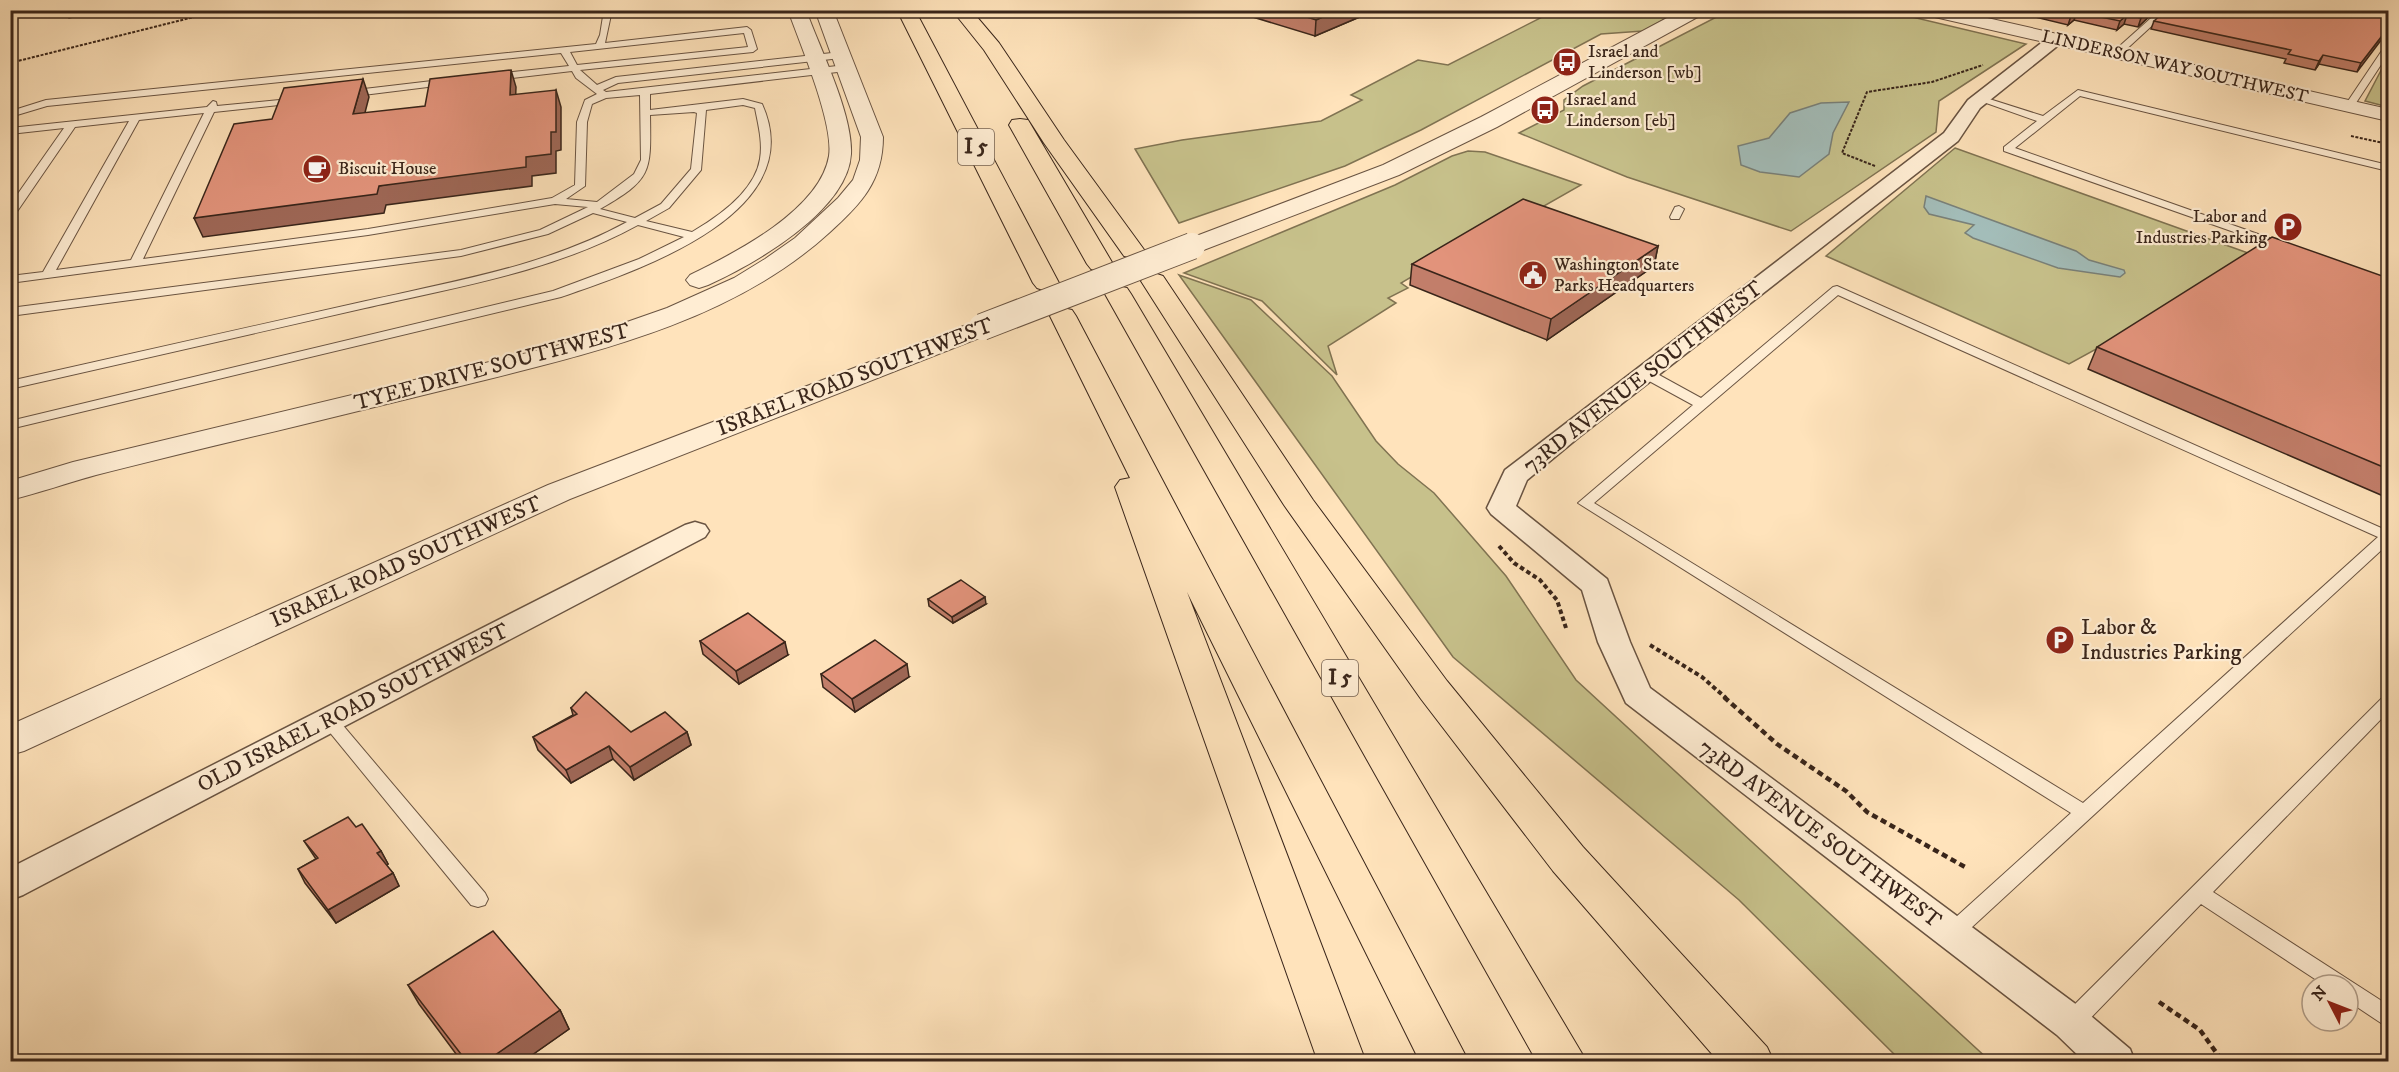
<svg xmlns="http://www.w3.org/2000/svg" width="2399" height="1072" font-family="'IM FELL DW Pica',serif">
  <rect width="100%" height="100%" fill="#ffe3bb"/>
  <filter id="stains"><feTurbulence type="fractalNoise" baseFrequency=".00333" numOctaves="4"/><feColorMatrix values="0 0 0 0 .2 0 0 0 0 .09 0 0 0 0 .02 0 0 0 .5 -.17"/></filter>
  <radialGradient id="worn" r=".72"><stop offset=".6" stop-color="#630" stop-opacity="0"/><stop offset="1" stop-color="#630" stop-opacity=".3"/></radialGradient>
  <path fill="#c7c18b" stroke="#807352" stroke-width="1.5" d="M1554,11H1680L1643,31L1601,34L1421,130L1345,166L1179,223L1135,149L1182,140L1321,121L1362,100L1351,95L1418,60L1448,65Z
    M1728,11H1887L2026,44L1939,101L1936,132L1791,231L1627,177L1519,133L1564,110V100L1583,86Z
    M2388,57V107L2365,101Z
    M1955,148L2248,253L2151,319L2069,364L1826,256Z
    M1468,151L1485,152L1581,185L1530,214L1519,213L1401,283L1408,288L1388,298L1396,303L1328,346L1337,375L1262,301L1184,273L1395,185L1452,156Z
    M1179,275L1251,300L1332,376L1376,441L1398,464L1434,493L1506,576L1576,680L1990,1061H1901L1739,900L1453,657Z"/>
  <path fill="#a3bdb9" stroke="#798079" stroke-width="1.5" d="M1849,102L1833,133L1829,154L1799,177L1760,172L1741,165L1738,146L1769,138L1790,113L1821,103Z
    M1926,196L2076,251L2089,260L2124,270L2125,273L2120,277L2058,268L1973,238L1965,233L1974,225L1929,214L1924,207Z"/>
  <g fill="none" stroke-linecap="round" stroke-linejoin="round">
    <g stroke="#6a5442" stroke-width="2">
      <path id="service" d="M604,10H612L605,43L747,27L751,30L757,49L753,52L580,70L597,85L616,77L841,52L845,55L841,58L618,83L603,90L606,92L846,65L850,68L846,71L650,94V110L743,99L762,104C812,214 636,271 561,297L10,429V421L553,291L639,259L684,237L638,225C555,271 457,287 365,308C247,335 129,362 10,389V381C129,354 248,327 366,301C454,281 547,266 627,222L593,213L548,234L461,256L10,316V308L461,250L540,230L588,207L555,204L368,235L10,283V276L43,272L129,121L75,127L14,216L10,217V205L64,128L10,134V128L207,107L213,101L216,102L217,106L300,98V102L297,103L214,112L143,259L368,229L552,198L575,185L577,122L585,100L597,94L576,78L572,71L494,80L489,77L494,74L569,66L561,53L47,106L17,115L10,120L11,111L46,100L596,44L600,35ZM744,33L748,47L577,65L570,52ZM640,95L641,160L634,174L597,202L566,199L585,186L587,122L592,104L606,98ZM743,105L755,108C758,124 763,142 760,159C755,191 718,217 692,232L646,221L669,208L701,170L706,110ZM694,112L697,113L691,169L661,204L635,218L600,209C652,179 651,173 650,115ZM204,113L131,260L56,270L139,120Z
        M2160,10H2169L2119,56H2113V52Z
        M2385,46H2388V54L2352,109H2346L2344,107Z
        M449,79L452,80V84L347,97L342,94L347,91Z
        M2078,90L2388,165V171L2080,96L2015,148L2289,245V249L2285,250L2004,151V147L2037,121L1975,99L1983,97L2043,116Z
        M1679,206L1684,209L1679,219H1671L1670,217L1675,207Z
        M1837,286L2388,531V544L1959,939L1952,941L1945,939L1942,933L1945,927L2071,813L1578,503L1693,405L1640,376L1639,373L1640,370H1650L1701,398L1833,287ZM1838,295L2378,537L2083,803L1594,503Z
        M2388,696V712L2213,892L2388,1005V1025L2381,1023L2348,1001V985H2324L2201,904L2079,1030L2071,1032L2063,1030L2060,1023L2063,1016L2382,698Z
        M329,714L335,716L485,893L488,899L485,905L478,907L471,905L323,724L320,720L323,716Z"/>
    </g>
    <g stroke="#6a5442" stroke-width="3">
      <path id="minor" d="M2055,35L2061,37L2063,40L2061,43L1980,108L1958,141L1579,437L1527,480L1516,506L1607,579L1630,642L1650,688L2085,1011L2130,1049L2135,1062H2085L2057,1035L1626,703L1598,642L1582,590L1491,514L1487,508L1505,470L1944,133L1968,100L2049,37Z
        M695,522L705,525L709,531L705,537L23,895L10,900V868L685,525Z"/>
    </g>
    <g stroke="#6a5442" stroke-width="2">
      <path id="tertiary" d="M788,10H806C820,49 853,114 851,154C848,211 754,264 708,285L699,288L690,285L686,280L690,275C735,253 820,210 829,156C834,123 800,44 788,10Z
        M815,10H833L883,137C883,181 861,204 830,232C737,317 609,349 489,379C425,395 361,410 297,426C230,442 163,458 96,475C67,483 39,493 10,500V481L73,462L564,344L667,308L734,278L765,259L795,238L838,198L853,180L860,160L861,137Z
        M1682,10H1706L1703,14L1497,127L1399,175L1201,251L1192,253L1183,251L1180,246L1183,241L1383,165L1481,117Z
        M1917,10H1952L2388,109V121L1926,15Z
        M982,319L992,321L996,327L992,333L570,499L24,751L10,755V725L548,485Z"/>
    </g>
    <g stroke="#39251a" stroke-width="2">
      <path id="motorway" d="M897,10H915L1059,283L1055,288L1046,291L1037,288L1033,283Z
        M952,10H971L999,43L1064,140L1145,251L1142,256L1133,258L1124,256L1044,143L984,50Z
        M1020,119L1028,120L1031,125L1113,264L1109,269L1100,272L1091,269L1087,264L1009,125L1012,120Z
        M1154,273L1163,276L1313,500L1447,681L1583,847L1767,1047L1774,1062H1719L1553,871L1421,699L1284,505L1141,281L1145,276Z
        M1118,286L1127,288L1131,294L1587,1062H1537L1105,294L1109,288Z
        M1063,308L1072,310L1076,316L1469,1062H1420L1187,592L1366,1062H1318L1115,487L1120,480L1130,478L1050,316L1054,310Z"/>
    </g>
    <path stroke="#39251a" stroke-width="2" stroke-dasharray="3 1.5" stroke-linecap="butt" d="M1884,10L1902,17
      M10,63L222,10
      M2351,136L2388,144
      M1875,166L1842,153L1867,92L1932,82L1983,65"/>
    <path stroke="#39251a" stroke-width="4" stroke-dasharray="4.5 3" stroke-linecap="butt" d="M1499,546L1514,563L1540,580L1557,600L1566,628
      M1650,645L1702,677L1726,698"/>
    <path stroke="#39251a" stroke-width="4.5" stroke-dasharray="6 4" stroke-linecap="butt" d="M1724,697L1777,744L1846,791L1867,812L1965,867
      M2159,1002L2200,1030L2223,1062"/>
    <use href="#service" fill="#ffedd3" fill-rule="evenodd"/>
    <use href="#minor" fill="#ffedd3" fill-rule="evenodd"/>
    <use href="#tertiary" fill="#ffedd3" fill-rule="evenodd"/>
    <use href="#motorway" fill="#ffe3bb" fill-rule="evenodd"/>
    <g stroke="#6a5442" stroke-width="28" stroke-linecap="butt">
      <path id="tertiary-bridge" d="M982,327L1192,246"/>
    </g>
    <use href="#tertiary-bridge" stroke="#ffedd3" stroke-width="26"/>
  </g>
  <path fill="#c27e6a" stroke="#39251a" stroke-width="1.5" d="M1230,10H1376L1315,36Z
    M2006,10H2156L2138,27L2124,24L2117,30L2074,20L2068,25Z
    M2388,10L2357,72L2319,64L2315,70L2284,63L2286,59L2151,29L2154,21Z
    M1658,246L1654,266L1547,340L1410,285L1412,264Z
    M2388,278V498L2088,369L2097,347Z
    M928,599L986,604L953,623L929,606Z
    M700,641L788,655L739,684L703,654Z
    M821,674L909,677L855,712L823,687Z
    M571,708L631,732H687L691,745L634,780L613,759L571,783L538,750L533,737L573,715Z
    M356,827L381,851L388,864L386,865L393,873L399,886L336,923L305,883L298,869L316,859L304,841Z
    M408,985L560,1010L569,1029L522,1062H462L419,1004Z"/>
  <path fill="#9e6756" stroke="#39251a" stroke-width="1.5" d="M65,10H108L69,18Z
    M1338,10H1376L1315,36L1316,20Z
    M2150,10H2156L2138,27L2141,18Z
    M2077,12L2074,20L2068,25L2071,16Z
    M2127,15L2124,24L2117,30L2120,21Z
    M2388,28V31L2357,72L2361,63Z
    M2323,55L2319,64L2315,70L2319,61Z
    M511,70L516,87L515,113L510,95Z
    M363,79L369,97L360,132L353,114Z
    M556,90L561,107V150L556,151V173L532,176V186L386,205L384,213L203,237L194,218L379,186L526,157Z
    M1658,246L1654,266L1547,340L1551,319Z
    M985,597L986,604L953,623L952,617Z
    M785,642L788,655L739,684L736,671Z
    M907,664L909,677L855,712L852,699Z
    M687,732L691,745L634,780L630,767Z
    M609,746L613,759L571,783L566,770Z
    M381,851L388,864L384,867L377,853Z
    M393,873L399,886L336,923L328,910Z
    M560,1010L569,1029L522,1062H485Z"/>
  <path fill="#e2937b" stroke="#39251a" stroke-width="1.5" d="M1285,10H1338L1316,20Z
    M2045,10H2150L2141,18L2127,15L2120,21L2077,12L2071,16Z
    M2166,10H2388V28L2361,63L2323,55L2319,61L2288,54L2291,50L2154,21Z
    M511,70L510,95L556,90V132H551V154L526,157V167L379,186L377,194L194,218L234,124L272,119L284,88L363,79L353,114L425,106L430,79Z
    M1523,199L1658,246L1551,319L1412,264Z
    M2272,237L2388,278V469L2097,347Z
    M961,580L985,597L952,617L928,599Z
    M748,613L785,642L736,671L700,641Z
    M875,640L907,664L852,699L821,674Z
    M586,692L631,732L665,712L687,732L630,767L609,746L566,770L533,737L577,714L571,708Z
    M348,817L356,827L362,824L381,851L377,853L393,873L328,910L298,869L318,858L304,841Z
    M493,931L560,1010L485,1062H467L408,985Z"/>
  <defs>
    <g id="bus-disc" transform="scale(1.5)"><circle r="9.5" fill="#8f2418" stroke="#ffedd3"/><path d="M-5-6H5V4H4V6H2V4H-2V6H-4V4H-5ZM-3.5-4V0h7V-4ZM-3.5 1.2v1.5H-2V1.2ZM2 1.2v1.5H3.5V1.2Z" fill="#fff"/></g>
    <g id="cafe-disc" transform="scale(1.5)"><circle r="9.5" fill="#8f2418" stroke="#ffedd3"/><path d="M-5.5-4.5H6V0H3Q3 3.5 0 3.5H-2.5Q-5.5 3.5-5.5 0ZM3-3.2v2h1.7v-2ZM-6 4.5H4V6H-6Z" fill="#fff"/></g>
    <g id="parking-disc" transform="scale(1.5)"><circle r="9.5" fill="#8f2418" stroke="#ffedd3"/><path d="M-3.5-5.5H1a3.5 3.5 0 0 1 0 7H-1V5.5H-3.5ZM-1-3.4V-.6H.8a1.4 1.4 0 0 0 0-2.8Z" fill="#fff"/></g>
    <g id="civic-disc" transform="scale(1.5)"><circle r="9.5" fill="#8f2418" stroke="#ffedd3"/><path d="M-.6-6.5H3V-4.5H.6V-3L4-1V1h2V6H-6V1h2V-1L-.6-3ZM-1.2 2.5V6h2.4V2.5Z" fill="#fff"/></g>
  </defs>
  <g fill-rule="evenodd">
    <use href="#bus-disc" x="1567" y="62"/>
    <use href="#bus-disc" x="1545" y="110"/>
    <use href="#cafe-disc" x="317" y="169"/>
    <use href="#parking-disc" x="2288" y="227"/>
    <use href="#civic-disc" x="1533" y="275"/>
    <use href="#parking-disc" x="2060" y="640"/>
  </g>
  <g text-anchor="middle" dominant-baseline="central" stroke-width="4.5" stroke-linejoin="round" paint-order="stroke">
    <g font-size="18" fill="#39251a" stroke="#ffedd3" text-anchor="start">
      <text x="1588" y="52">Israel and<tspan x="1588" dy="21">Linderson [wb]</tspan></text>
      <text x="1566" y="100">Israel and<tspan x="1566" dy="21">Linderson [eb]</tspan></text>
      <text x="338" y="169">Biscuit House</text>
      <text x="2267" y="217" text-anchor="end">Labor and<tspan x="2267" dy="21">Industries Parking</tspan></text>
      <text x="1554" y="265">Washington State<tspan x="1554" dy="21">Parks Headquarters</tspan></text>
    </g>
    <g font-size="18" fill="#39251a" stroke="#ffedd3">
      <text transform="translate(2175 67) rotate(13)">LINDERSON WAY SOUTHWEST</text>
    </g>
    <g fill="#ffedd3" stroke="#746152" stroke-width="1.5">
      <rect x="958" y="129" width="36" height="36" rx="4.5"/>
      <rect x="1322" y="660" width="36" height="36" rx="4.5"/>
    </g>
    <g font-size="21" font-weight="bold" fill="#39251a">
      <text x="976" y="147">I 5</text>
      <text x="1340" y="678">I 5</text>
    </g>
    <g font-size="22" fill="#39251a" stroke="#ffedd3">
      <text transform="translate(492 367) rotate(-15)">TYEE DRIVE SOUTHWEST</text>
      <text transform="translate(855 377) rotate(-21)">ISRAEL ROAD SOUTHWEST</text>
      <text transform="translate(1643 377) rotate(-38)">73RD AVENUE SOUTHWEST</text>
      <text transform="translate(406 562) rotate(-24)">ISRAEL ROAD SOUTHWEST</text>
      <text transform="translate(353 708) rotate(-27)">OLD ISRAEL ROAD SOUTHWEST</text>
      <text transform="translate(1820 834) rotate(37)">73RD AVENUE SOUTHWEST</text>
    </g>
    <g font-size="22" fill="#39251a" stroke="#ffedd3" text-anchor="start">
      <text x="2081" y="627">Labor &amp;<tspan x="2081" dy="25">Industries Parking</tspan></text>
    </g>
  </g>
  <rect width="2399" height="1072" fill="none" stroke="#ffe3bb" stroke-width="36"/>
  <rect x="12" y="12" width="2375" height="1048" fill="none" stroke="#39251a" stroke-width="3"/>
  <rect x="18" y="18" width="2363" height="1036" fill="none" stroke="#39251a" stroke-width="1.5"/>
  <g transform="translate(2330 1003) rotate(312)"><circle r="28" fill="#ffedd3" stroke="#b09d89" stroke-width="1.5"/>
  <path d="M0-4.5L10 22L0 15L-10 22Z" fill="#8f2418"/>
  <text y="-9" font-size="16" font-weight="bold" text-anchor="middle" fill="#39251a">N</text>
  </g>
  <rect width="100%" height="100%" filter="url(#stains)"/>
  <rect width="100%" height="100%" fill="url(#worn)"/>
</svg>
